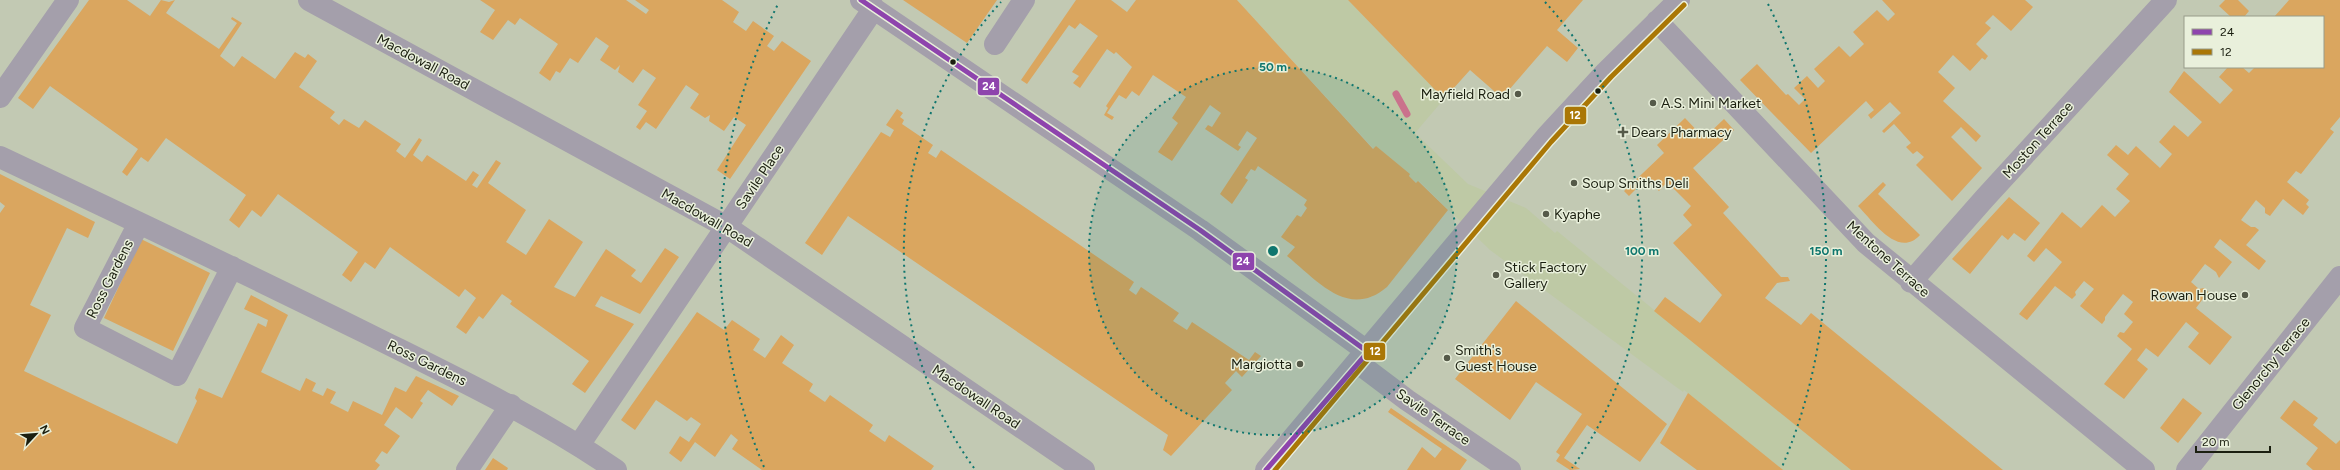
<svg xmlns="http://www.w3.org/2000/svg" width="2340" height="470" font-family="Figtree,sans-serif">
  <rect width="100%" height="100%" fill="#c2c9b3"/>
  <path fill="#bec9a5" d="M1237,0H1348L1444,99L1415,133L1468,184L1526,208L1555,233L1557,231L1851,470H1783L1684,390L1683,392L1490,250L1419,181L1417,183L1409,176L1410,174L1376,146L1374,149Z"/>
  <path fill="#daa65f" d="M89,0H127L150,16L161,0L169,2L175,0L166,13L219,49L237,23L231,19L232,17L242,23L220,56L234,67L242,56L275,79L295,52L305,58L308,54L317,61L299,87L335,112L330,118L339,125L344,119L359,128L365,120L401,144L396,151L405,158L419,138L422,140L413,155L422,162L427,155L466,181L473,171L479,175L472,185L477,188L496,160L501,163L488,183L526,210L506,242L526,255L549,219L583,242L554,287L575,297L606,249L636,270L631,276L641,283L665,248L679,257L640,314L601,296L595,306L634,324L585,393L572,384L589,361L510,304L512,301L502,294L483,319L479,316L466,334L456,327L476,298L465,289L459,297L390,247L375,269L365,262L351,282L342,275L358,252L278,194L261,217L252,210L239,228L229,220L246,195L166,138L148,162L141,157L127,176L122,172L138,149L50,86L33,109L18,98Z
    M480,0H626L646,14L649,10L635,0H722L739,12L733,22L746,31L753,21L774,36L767,46L774,51L782,41L811,61L730,179L717,170L746,125L734,117L724,131L709,121L710,115L705,118L690,108L699,94L686,85L656,129L646,122L640,130L636,127L647,111L638,105L656,78L643,69L633,83L618,72L620,65L615,70L600,60L609,46L596,37L578,63L570,58L560,73L556,71L550,81L539,73L558,44L520,18L515,25L508,20L493,40L480,32L495,10Z
    M903,0H997L967,43Z
    M1076,0H1111L1127,12L1136,0H1237L1373,149L1376,146L1410,174L1409,176L1416,183L1418,181L1448,210L1387,287C1348,320 1317,280 1287,256L1295,247L1281,237L1297,215L1301,217L1307,208L1304,205L1307,200L1258,166L1255,171L1251,169L1245,178L1248,180L1232,204L1220,194L1257,138L1247,131L1238,145L1241,147L1238,151L1205,129L1208,125L1212,127L1221,113L1210,105L1172,161L1158,152L1178,123L1172,118L1186,97L1153,75L1139,96L1132,91L1126,99L1119,95L1107,113L1114,117L1112,120L1104,115L1108,108L1106,106L1132,67L1116,52L1114,54L1107,49L1080,88L1073,83L1079,76L1072,72L1098,36L1080,23L1075,29L1069,25L1027,84L1021,80Z
    M1348,0H1583L1557,30L1578,48L1567,62L1547,46L1502,98L1470,70L1444,99Z
    M1882,0H2025L2033,7L2011,31L1993,15L1985,23L1991,28L1976,44L1988,56L1985,60L1982,58L1970,71L1953,55L1938,72L1955,88L1943,101L1981,136L1976,142L1961,127L1951,137L1982,168L1952,201L1916,165L1924,157L1917,151L1913,154L1906,147L1911,143L1894,124L1884,133L1882,131L1901,113L1890,102L1871,119L1868,115L1874,110L1866,101L1811,153L1740,80L1757,64L1786,95L1788,94L1799,105L1805,99L1794,88L1807,76L1818,88L1825,81L1814,69L1839,46L1850,57L1864,44L1853,32L1877,10L1888,21L1895,14Z
    M2225,0H2238L2249,11L2244,17H2231L2219,6Z
    M2289,0H2340V117L2330,129L2334,132L2301,174L2296,171L2287,182L2309,200L2306,204L2309,207L2303,215L2283,199L2270,216L2265,213V208L2256,200L2241,220L2251,227H2255L2259,230L2246,245L2266,261L2259,270L2220,239L2214,247L2232,262L2219,278L2216,272L2205,264L2191,282L2199,289L2204,288L2208,292L2196,308L2232,337L2210,365L2188,347L2199,333L2186,322L2158,357L2146,348L2137,360L2148,369L2124,399L2104,384L2132,349L2117,336L2120,332L2124,333L2133,322L2124,314L2133,302L2123,294L2105,317V320L2102,324L2080,306L2094,289L2084,281L2075,292L2076,295L2072,299L2055,286L2027,320L2019,314L2062,262L2046,248L2034,262L2027,256L2062,212L2081,228L2102,205L2115,217L2130,201L2116,189L2129,174L2107,155L2116,145L2128,155L2136,146L2160,168L2172,154L2159,142L2174,125L2188,137L2202,122L2169,92L2184,71L2220,104L2233,90L2219,77L2228,67H2242L2249,73L2255,67H2323V17H2274Z
    M897,109L903,113L900,117L904,120L902,124L933,145L928,153L936,158L941,150L1134,282L1129,290L1136,295L1141,287L1179,313L1173,321L1187,330L1192,322L1249,360L1255,352L1261,356L1242,377L1236,371L1225,383L1232,390L1171,456L1163,450L1168,435L848,216L822,255L805,243L881,132L890,137L894,130L886,125Z
    M1685,118L1704,138L1724,119L1734,130L1693,168L1729,207L1723,213L1781,277H1788L1790,281L1777,283L1765,298L1801,325L1811,313L2003,470H1851L1654,311L1665,297L1700,323L1722,295L1673,243L1692,225L1683,215L1691,206L1667,182L1659,191L1646,179L1629,196L1624,191L1664,153L1657,145Z
    M0,174L95,222L88,238L67,228L30,305L51,315L24,371L177,444L197,401L195,398L199,388L222,398L258,323L266,327L268,320L244,309L251,295L288,315L261,372L300,391L306,378L316,383L312,391L323,396L327,388L336,392L330,403L348,412L353,401L382,415L395,387L406,392L416,376L459,396L452,406L428,390L420,401L423,403L412,419L396,407L384,425L400,436L387,454L382,451L375,461L380,465L376,470H0V213L5,206L0,202Z
    M1883,182L1886,185L1878,194L1920,235C1898,259 1873,221 1858,206Z
    M2009,197L2040,223L2025,241L2014,233L2008,240L2002,235L1970,274L1952,259Z
    M141,239L210,273L173,351L104,318Z
    M1516,301L1667,424L1640,462L1587,425L1564,458L1580,469L1570,470L1556,461L1560,455L1556,452L1582,414L1536,382L1510,420L1455,379Z
    M697,312L724,330L732,320L760,339L753,350L765,358L781,335L794,345L782,363L813,384L809,391L825,402L830,395L873,425L869,431L885,442L889,435L934,466L931,470H762L732,449L738,440L731,434L715,457L695,442L681,462L669,453L680,436L689,442L701,424L691,417L687,421L656,400L635,430L621,420Z
    M1688,393L1782,469L1783,470H1697L1660,443Z
    M2183,398L2202,413L2178,443L2160,428Z
    M2294,400L2318,418L2313,425L2336,444L2340,440V470H2313L2306,464L2318,448L2280,418Z
    M1391,408L1467,460L1460,470H1407L1422,447L1435,458L1442,449L1388,412Z
    M493,458L508,468L507,470H485Z"/>
  <g fill="none" stroke-linecap="round" stroke-linejoin="round">
    <path stroke="#ca718c" stroke-width="7" d="M1396,94L1407,114"/>
    <path stroke="#a49fab" stroke-width="22" d="M309,0L727,227L1084,470
      M861,0L1200,230L1368,352
      M1657,21L1866,243L2144,470
      M995,44L1024,0
      M0,97L68,0
      M0,157C123,215 245,273 366,333C452,376 537,416 616,470
      M139,223L85,328L177,375L232,267
      M1911,282L1984,199L2166,0
      M1358,363L1407,400L1510,470
      M579,445L874,8
      M467,470L511,405
      M1266,470L1546,137L1606,72L1679,0
      M2187,470L2340,277"/>
    <g stroke="#e9f0db" stroke-width="8">
      <path id="bus-1" d="M861,0L1200,230L1368,352
        M1266,470L1368,352"/>
    </g>
    <g stroke="#e9f0db" stroke-width="8">
      <path id="bus-2" d="M1275,470L1551,142L1611,77L1684,5"/>
    </g>
    <use href="#bus-1" stroke="#8e44ad" stroke-width="5"/>
    <use href="#bus-2" stroke="#aa7706" stroke-width="5"/>
  </g>
  <circle cx="1273" cy="251" r="184" fill="#0f766e" fill-opacity=".12"/>
  <g fill="none" stroke="#0f766e" stroke-width="2" stroke-dasharray="2 4">
    <circle cx="1273" cy="251" r="184"/>
    <path d="M974 468A369 369 0 0 1 1001 2M1545 2A369 369 0 0 1 1572 468"/>
    <path d="M764 467A553 553 0 0 1 778 4M1768 4A553 553 0 0 1 1782 467"/>
  </g>
  <g fill="#1b1f10" stroke="#e9f0db" stroke-width="1.5">
    <circle cx="953" cy="62" r="3.5"/>
    <circle cx="1598" cy="91" r="3.5"/>
  </g>
  <g fill="#555a49" stroke="#e9f0db" stroke-width="1.5">
    <circle cx="1518" cy="94" r="4"/>
    <circle cx="1653" cy="103" r="4"/>
    <path d="M1621 126h4v4h4v4h-4v4h-4v-4h-4v-4h4z"/>
    <circle cx="1574" cy="183" r="4"/>
    <circle cx="1546" cy="214" r="4"/>
    <circle cx="1496" cy="275" r="4"/>
    <circle cx="2245" cy="295" r="4"/>
    <circle cx="1447" cy="358" r="4"/>
    <circle cx="1300" cy="364" r="4"/>
  </g>
  <g text-anchor="middle" dominant-baseline="central" stroke-width="3" stroke-linejoin="round" paint-order="stroke">
    <g font-size="14" fill="#1b1f10" stroke="#e9f0db">
      <text transform="translate(423 62) rotate(28)">Macdowall Road</text>
      <text transform="translate(2038 140) rotate(-48)">Moston Terrace</text>
      <text transform="translate(760 177) rotate(-56)">Savile Place</text>
      <text transform="translate(707 218) rotate(30)">Macdowall Road</text>
      <text transform="translate(1888 259) rotate(42)">Mentone Terrace</text>
      <text transform="translate(110 279) rotate(-63)">Ross Gardens</text>
      <text transform="translate(427 363) rotate(26)">Ross Gardens</text>
      <text transform="translate(2271 364) rotate(-51)">Glenorchy Terrace</text>
      <text transform="translate(976 397) rotate(34)">Macdowall Road</text>
      <text transform="translate(1433 417) rotate(35)">Savile Terrace</text>
    </g>
    <g font-size="14" fill="#1b1f10" stroke="#e9f0db" text-anchor="start">
      <text x="1510" y="94" text-anchor="end">Mayfield Road</text>
      <text x="1661" y="103">A.S. Mini Market</text>
      <text x="1631" y="132">Dears Pharmacy</text>
      <text x="1582" y="183">Soup Smiths Deli</text>
      <text x="1554" y="214">Kyaphe</text>
      <text x="1504" y="267">Stick Factory<tspan x="1504" dy="16">Gallery</tspan></text>
      <text x="2237" y="295" text-anchor="end">Rowan House</text>
      <text x="1455" y="350">Smith's<tspan x="1455" dy="16">Guest House</tspan></text>
      <text x="1292" y="364" text-anchor="end">Margiotta</text>
    </g>
  </g>
  <circle cx="1273" cy="251" r="6" fill="#0f766e" stroke="#e9f0db" stroke-width="2"/>
  <g font-size="12" text-anchor="middle" font-weight="bold" fill="#0f766e" stroke="#e9f0db" stroke-width="3" stroke-linejoin="round" paint-order="stroke">
    <text x="1273" y="71">50 m</text>
    <text x="1642" y="255">100 m</text>
    <text x="1826" y="255">150 m</text>
  </g>
  <g stroke="#e9f0db" stroke-width="1.5">
    <rect x="977" y="77" width="23" height="19" rx="4" fill="#8e44ad"/>
    <rect x="1564" y="106" width="23" height="19" rx="4" fill="#aa7706"/>
    <rect x="1232" y="252" width="23" height="19" rx="4" fill="#8e44ad"/>
    <rect x="1363" y="342" width="23" height="19" rx="4" fill="#aa7706"/>
  </g>
  <g font-size="11" text-anchor="middle" font-weight="bold" fill="#fff">
    <text x="989" y="90">24</text>
    <text x="1575" y="119">12</text>
    <text x="1243" y="265">24</text>
    <text x="1375" y="355">12</text>
  </g>
  <rect x="2184" y="16" width="140" height="52" fill="#e9f0db" stroke="#979c8a"/>
  <rect x="2192" y="29" width="20" height="6" fill="#8e44ad" stroke="#979c8a"/>
  <text x="2220" y="36" font-size="12" fill="#1b1f10">24</text>
  <rect x="2192" y="49" width="20" height="6" fill="#aa7706" stroke="#979c8a"/>
  <text x="2220" y="56" font-size="12" fill="#1b1f10">12</text>
  <g transform="translate(36 434) rotate(64)" stroke="#e9f0db" stroke-width="3" paint-order="stroke">
  <path d="M0-3L7 15L0 10L-7 15Z" fill="#1b1f10"/>
  <text y="-6" font-size="11" font-weight="bold" text-anchor="middle" fill="#1b1f10">N</text>
  </g>
  <path d="M2196 446v6h74v-6" fill="none" stroke="#1b1f10" stroke-width="2"/>
  <text x="2202" y="446" font-size="12" fill="#1b1f10" stroke="#e9f0db" stroke-width="3" paint-order="stroke">20 m</text>
</svg>
